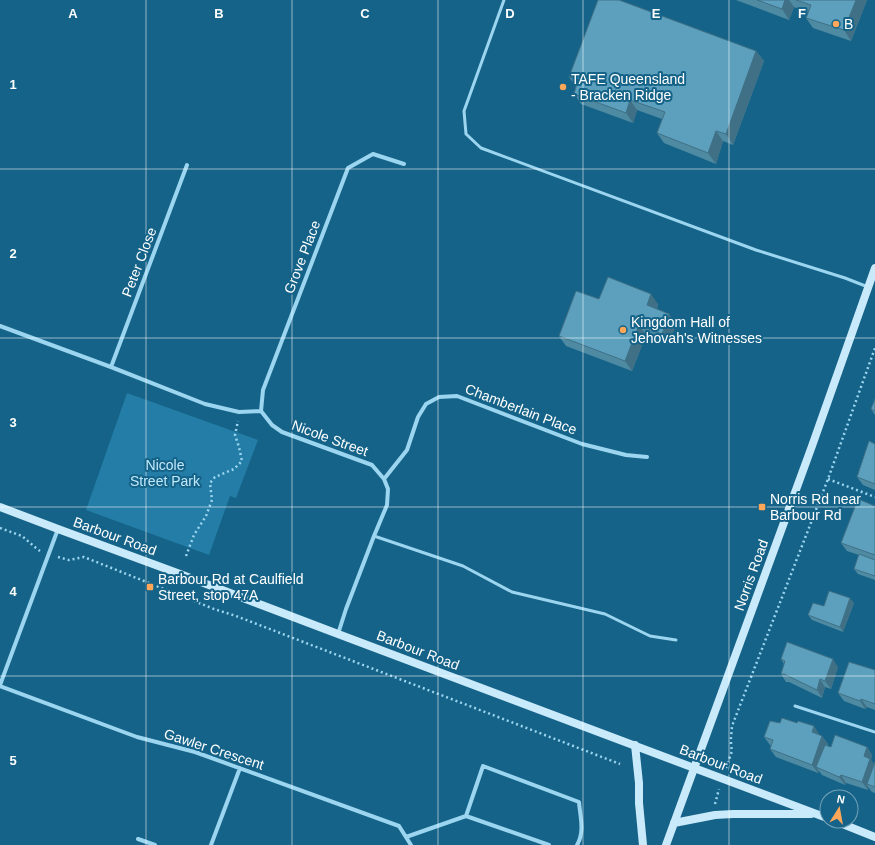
<svg xmlns="http://www.w3.org/2000/svg" width="875" height="845" font-family="Helvetica,sans-serif">
  <rect width="100%" height="100%" fill="#156388"/>
  <path fill="#247da6" d="M127,393L258,440L236,498L230,496L209,555L86,510Z"/>
  <g fill="none" stroke-linecap="round" stroke-linejoin="round">
    <path stroke="#9bd5ef" stroke-width="2.5" stroke-dasharray="2 3" stroke-linecap="butt" d="M828,479L875,497
      M0,528L22,536L36,548L40,551
      M186,556L194,535L206,516L212,500L210,483L215,477L234,469L242,461L239,447L235,435L238,421
      M58,557L69,560L84,557L214,609L236,616L620,764
      M726,768L732,751L731,745V738L732,726L828,479L875,348
      M715,804L719,789"/>
    <path stroke="#9bd5ef" stroke-width="3" d="M504,0L464,111L466,134L481,148L756,250L845,278L868,287
      M374,536L463,566L512,592L605,614L650,636L676,640
      M795,706L875,732"/>
    <path stroke="#9bd5ef" stroke-width="4" d="M0,326L111,367L205,404L239,412L261,411L272,425L282,432L372,465L384,479L388,489L387,505L374,536L346,609L338,634
      M111,367L187,165
      M261,411L263,390L348,168L373,154L404,164
      M384,479L407,450L418,417L426,404L439,397L457,396L582,444L626,455L647,457
      M0,685L58,529
      M0,686L137,737L195,752L399,826L411,845
      M466,816L483,766L579,802C580,816 585,832 577,845
      M406,837L466,816L549,845
      M138,839L155,845
      M211,845L240,768"/>
    <path stroke="#c9eafa" stroke-width="8" d="M0,507L58,529L180,574L338,634L827,818
      M635,745L639,783V803L643,845
      M835,821L875,837
      M674,823L715,815L733,814H811
      M666,845L812,446L875,268"/>
  </g>
  <path fill="#4f8aa3" d="M736,0H867L851,41L813,28L806,18L808,12L794,7L789,20Z
    M756,51L764,61L733,145L723,141L716,164L664,143L657,133L662,119L637,110L633,123L581,104L574,94L576,87L569,77Z
    M599,299L658,304L657,309L669,314L676,324L669,344L646,335L632,371L566,346L559,336Z
    M875,399V415L871,409Z
    M875,444V490L863,485L857,477Z
    M875,506V580L858,574L854,569L859,555L847,551L841,543Z
    M854,603L843,632L812,620L808,615L824,606Z
    M781,659L838,667L831,689L825,687L822,698L789,682H786L781,674L784,664Z
    M875,670V710L867,707L865,709L844,701L838,693Z
    M780,723H797L814,726L819,735L822,736L828,744L827,746L831,747H867L872,755L871,760L874,765L875,762V793L872,792L868,787V790L846,783L845,785L822,775L819,771L818,773L776,757L770,749L771,746L770,745L764,737Z"/>
  <path fill="#407085" d="M785,0H789L794,7L789,20L782,9Z
    M856,0H867L851,41L844,30Z
    M756,51L764,61L733,145L726,134Z
    M630,100L637,110L633,123L626,113Z
    M716,131L723,141L716,164L708,153Z
    M651,294L658,304L654,316L647,305Z
    M669,314L676,324L669,344L662,334Z
    M639,325L646,335L632,371L625,361Z
    M850,598L854,603L843,632L840,627Z
    M833,659L838,667L831,689L825,681Z
    M820,679L825,687L822,698L817,690Z
    M861,699L867,707L865,709L860,701Z
    M814,726L819,734L817,740L812,732Z
    M822,736L828,744L820,769L816,767L819,771L818,773L812,765Z
    M867,747L872,755L871,760L875,766L867,784L868,787V790L862,782L864,756Z
    M841,775L846,783L845,785L839,777Z"/>
  <path fill="#5ca0be" stroke="#407085" d="M598,0H619L756,51L726,134L716,131L708,153L657,133L665,112L630,100L626,113L574,94L578,80L569,77Z
    M757,0H785L782,9Z
    M796,0H856L844,30L806,18L811,5Z
    M608,277L651,294L647,305L669,314L662,334L639,325L625,361L559,336L576,291L599,299Z
    M875,399V411L871,409Z
    M869,441L875,444V484L857,477Z
    M858,499L875,506V555L841,543Z
    M859,554L875,560V576L854,569Z
    M829,591L850,598L840,627L808,615L813,603L824,606Z
    M787,642L833,659L825,681L820,679L817,690L784,674H781L785,661L781,659Z
    M849,662L875,670V704L861,699L860,701L838,693Z
    M782,718L797,723L798,721L814,726L812,732L822,736L812,765L770,749L773,740L764,737L770,721L780,723Z
    M835,735L867,747L864,756L870,759L862,782L841,775L839,777L816,767L825,745L831,747Z
    M875,762V787L867,784Z"/>
  <path fill="none" stroke="#fff" stroke-width="1" stroke-opacity="0.55" d="M146,0V845M292,0V845M438,0V845M583,0V845M729,0V845M0,169H875M0,338H875M0,507H875M0,676H875"/>
  <g fill="#ffa759" stroke="#156388" stroke-width="1.5">
    <circle cx="836" cy="24" r="4"/>
    <circle cx="563" cy="87" r="4"/>
    <circle cx="623" cy="330" r="4"/>
    <rect x="758" y="503" width="8" height="8" rx="2"/>
    <rect x="146" y="583" width="8" height="8" rx="2"/>
  </g>
  <g text-anchor="middle" dominant-baseline="central" stroke-width="4" stroke-linejoin="round" paint-order="stroke">
    <g font-size="14" fill="#fff" stroke="#156388" text-anchor="start">
      <text x="844" y="24">B</text>
      <text x="571" y="79">TAFE Queensland<tspan x="571" dy="16">- Bracken Ridge</tspan></text>
      <text x="631" y="322">Kingdom Hall of<tspan x="631" dy="16">Jehovah's Witnesses</tspan></text>
      <text x="770" y="499">Norris Rd near<tspan x="770" dy="16">Barbour Rd</tspan></text>
      <text x="158" y="579">Barbour Rd at Caulfield<tspan x="158" dy="16">Street, stop 47A</tspan></text>
    </g>
    <g font-size="14" fill="#fff" stroke="#156388">
      <text transform="translate(302 257) rotate(-69)">Grove Place</text>
      <text transform="translate(139 262) rotate(-69)">Peter Close</text>
      <text transform="translate(521 409) rotate(21)">Chamberlain Place</text>
      <text transform="translate(330 438) rotate(20)">Nicole Street</text>
      <text transform="translate(115 536) rotate(20)">Barbour Road</text>
      <text transform="translate(751 575) rotate(-70)">Norris Road</text>
      <text transform="translate(418 650) rotate(21)">Barbour Road</text>
      <text transform="translate(214 749) rotate(18)">Gawler Crescent</text>
      <text transform="translate(721 764) rotate(21)">Barbour Road</text>
    </g>
    <g font-size="14" fill="#c1e9fb" stroke="#156388">
      <text x="165" y="465">Nicole<tspan x="165" dy="16">Street Park</tspan></text>
    </g>
  </g>
  <g font-size="13" text-anchor="middle" font-weight="bold" fill="#fff" stroke="#156388" stroke-width="4" stroke-linejoin="round" paint-order="stroke">
    <text x="73" y="18">A</text>
    <text x="219" y="18">B</text>
    <text x="365" y="18">C</text>
    <text x="510" y="18">D</text>
    <text x="656" y="18">E</text>
    <text x="802" y="18">F</text>
    <text x="13" y="89">1</text>
    <text x="13" y="258">2</text>
    <text x="13" y="427">3</text>
    <text x="13" y="596">4</text>
    <text x="13" y="765">5</text>
  </g>
  <g transform="translate(839 809) rotate(11)"><circle r="19" fill="#156388" stroke="#73a1b8"/>
  <path d="M0-3L7 15L0 10L-7 15Z" fill="#ffa759"/>
  <text y="-6" font-size="11" font-weight="bold" text-anchor="middle" fill="#ffffff">N</text>
  </g>
</svg>
